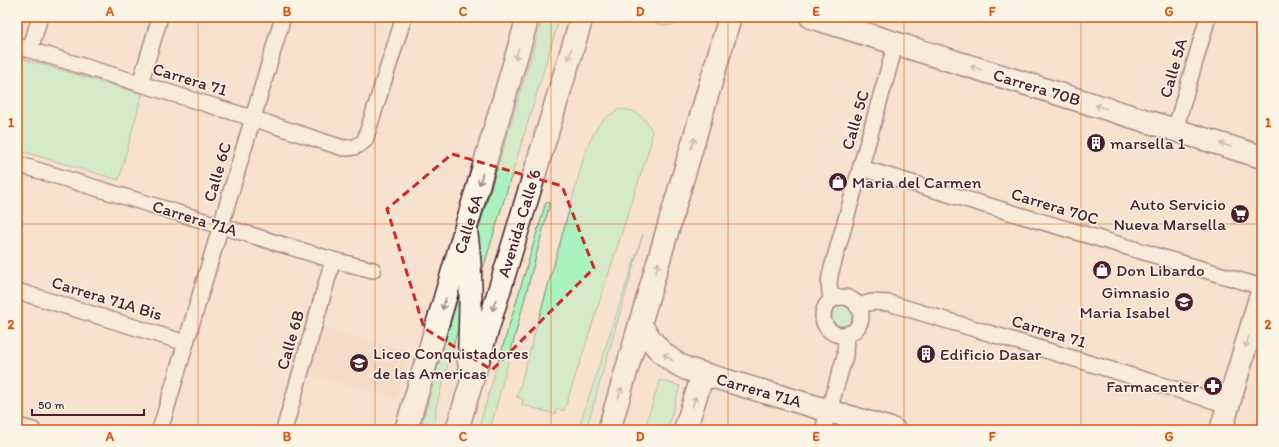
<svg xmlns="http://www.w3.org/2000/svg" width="1279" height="447" font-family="Itim,sans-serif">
  <rect width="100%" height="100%" fill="#f6e2cf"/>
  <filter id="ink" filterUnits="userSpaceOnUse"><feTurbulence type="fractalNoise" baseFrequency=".025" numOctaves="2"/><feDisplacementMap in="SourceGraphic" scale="8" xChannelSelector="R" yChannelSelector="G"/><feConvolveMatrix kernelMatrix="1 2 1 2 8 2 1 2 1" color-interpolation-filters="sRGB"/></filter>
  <g filter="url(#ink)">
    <path fill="#f2d4c0" d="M321,327L410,352L397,399L308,374Z"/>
    <path fill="#aaf2bf" stroke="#7a8875" d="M543,17H560L479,282L475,241Z
      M645,17H688C675,29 658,27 645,17Z
      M17,57L142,94L119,180L17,150Z
      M620,109L634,111L645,120L652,130L651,143L564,411L557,408L555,414L522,405L523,399L517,397L585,153C595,129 597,121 620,109Z
      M546,202L550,203L490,430H478Z
      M643,234L586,430H578Z
      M462,283L464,307L436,407L435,430H420Z
      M829 317a13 13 0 1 1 26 0a13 13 0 1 1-26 0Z
      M660,380L680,386L667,430H644Z"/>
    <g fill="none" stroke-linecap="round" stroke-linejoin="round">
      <g stroke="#4a1f2b" stroke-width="18">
        <path id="street" d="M17,46L252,118L343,148C353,148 358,147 365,140L404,17
          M30,50L40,17
          M140,84L160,17
          M1175,130L1208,17
          M17,164L333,260L373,270
          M861,168L1262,287
          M17,291L186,343
          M823 316a19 19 0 1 1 38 0a19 19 0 1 1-38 0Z
          M831,300L829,284L830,275L896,43
          M857,306L872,302L889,303L1228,405
          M17,426L33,430
          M160,430L283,17
          M284,430L333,260
          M823,430L845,356L846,334"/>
      </g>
      <g stroke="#4a1f2b" stroke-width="25">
        <path id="secondary" d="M811,17L1262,157
          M640,324C654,346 664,358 687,369L894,430
          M406,430L528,17
          M685,430L703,374
          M1221,430L1262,291"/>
      </g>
      <g stroke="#4a1f2b" stroke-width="25">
        <path id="highway" d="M466,231C473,275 470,319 469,363
          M457,430L582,17
          M609,430L730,17"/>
      </g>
      <use href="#street" stroke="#fcf5e5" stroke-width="15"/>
      <use href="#secondary" stroke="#fcf5e5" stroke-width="22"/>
      <use href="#highway" stroke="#fcf5e5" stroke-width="22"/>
    </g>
    <defs><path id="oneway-shaft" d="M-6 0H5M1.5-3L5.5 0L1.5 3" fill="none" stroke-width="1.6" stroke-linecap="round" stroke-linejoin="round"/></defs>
    <g stroke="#a38a88">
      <use href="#oneway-shaft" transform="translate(517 54) rotate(106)"/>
      <use href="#oneway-shaft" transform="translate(570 54) rotate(107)"/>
      <use href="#oneway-shaft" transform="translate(976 68) rotate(-163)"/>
      <use href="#oneway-shaft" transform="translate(1101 107) rotate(-163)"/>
      <use href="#oneway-shaft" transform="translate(693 143) rotate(-74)"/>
      <use href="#oneway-shaft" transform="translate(1225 145) rotate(-163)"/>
      <use href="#oneway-shaft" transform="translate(481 179) rotate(107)"/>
      <use href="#oneway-shaft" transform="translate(657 268) rotate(-74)"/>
      <use href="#oneway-shaft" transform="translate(444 304) rotate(107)"/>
      <use href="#oneway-shaft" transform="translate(494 305) rotate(107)"/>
      <use href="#oneway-shaft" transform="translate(1247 342) rotate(107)"/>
      <use href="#oneway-shaft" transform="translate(668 357) rotate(-143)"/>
      <use href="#oneway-shaft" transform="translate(620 393) rotate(-74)"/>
      <use href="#oneway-shaft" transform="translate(694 402) rotate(-72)"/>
    </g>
  </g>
  <path d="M0 0H1279V447H0ZM452,154L562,186L594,268L492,370L424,328L387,209Z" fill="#f6e2cf" fill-opacity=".55" fill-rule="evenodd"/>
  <path fill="none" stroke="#d62828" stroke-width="3" stroke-dasharray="8 5" stroke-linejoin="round" d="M452,154L562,186L594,268L492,370L424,328L387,209Z"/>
  <path fill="none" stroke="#e0560e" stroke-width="1" stroke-opacity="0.55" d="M198,17V430M375,17V430M551,17V430M728,17V430M904,17V430M1081,17V430M17,224H1262"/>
  <defs>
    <g id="building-disc" transform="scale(1)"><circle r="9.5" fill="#4a1f2b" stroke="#fcf5e5"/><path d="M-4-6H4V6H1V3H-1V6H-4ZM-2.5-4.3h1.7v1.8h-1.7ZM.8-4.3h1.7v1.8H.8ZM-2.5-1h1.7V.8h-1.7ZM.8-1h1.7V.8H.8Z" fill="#fff"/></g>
    <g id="shop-disc" transform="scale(1)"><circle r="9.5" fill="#4a1f2b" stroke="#fcf5e5"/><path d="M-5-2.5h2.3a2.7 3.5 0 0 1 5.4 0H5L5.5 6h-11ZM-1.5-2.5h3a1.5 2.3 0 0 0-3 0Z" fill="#fff"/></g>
    <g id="supermarket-disc" transform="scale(1)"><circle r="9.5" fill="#4a1f2b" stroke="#fcf5e5"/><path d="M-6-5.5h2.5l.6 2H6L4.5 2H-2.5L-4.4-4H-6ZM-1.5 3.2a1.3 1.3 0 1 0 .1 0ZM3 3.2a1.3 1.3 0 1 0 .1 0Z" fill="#fff"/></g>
    <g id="school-disc" transform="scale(1)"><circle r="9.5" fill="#4a1f2b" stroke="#fcf5e5"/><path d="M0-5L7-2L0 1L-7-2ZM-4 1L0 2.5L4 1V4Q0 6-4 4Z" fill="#fff"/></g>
    <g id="pharmacy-disc" transform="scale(1)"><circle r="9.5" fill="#4a1f2b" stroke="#fcf5e5"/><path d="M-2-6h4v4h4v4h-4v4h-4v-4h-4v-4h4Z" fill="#fff"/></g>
  </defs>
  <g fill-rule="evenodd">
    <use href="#building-disc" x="1096" y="143"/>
    <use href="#shop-disc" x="838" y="182"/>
    <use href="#supermarket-disc" x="1240" y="214"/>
    <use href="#shop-disc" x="1102" y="270"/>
    <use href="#school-disc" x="1184" y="302"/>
    <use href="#building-disc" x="926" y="354"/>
    <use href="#school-disc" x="359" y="363"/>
    <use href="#pharmacy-disc" x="1213" y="386"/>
  </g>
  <g text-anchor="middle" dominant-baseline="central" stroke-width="3" stroke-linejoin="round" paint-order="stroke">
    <g font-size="17" fill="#4a1f2b" stroke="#fcf5e5">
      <text transform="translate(1173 68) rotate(-74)">Calle 5A</text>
      <text transform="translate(190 79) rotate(17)">Carrera 71</text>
      <text transform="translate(1037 87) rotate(17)">Carrera 70B</text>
      <text transform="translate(855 120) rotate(-74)">Calle 5C</text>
      <text transform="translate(217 172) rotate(-74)">Calle 6C</text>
      <text transform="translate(1055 206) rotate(17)">Carrera 70C</text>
      <text transform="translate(195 218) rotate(17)">Carrera 71A</text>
      <text transform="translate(519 223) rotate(-73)">Avenida Calle 6</text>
      <text transform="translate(468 224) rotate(-73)">Calle 6A</text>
      <text transform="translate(107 298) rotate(17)">Carrera 71A Bis</text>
      <text transform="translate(1049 331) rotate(17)">Carrera 71</text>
      <text transform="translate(290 340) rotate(-74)">Calle 6B</text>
      <text transform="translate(759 390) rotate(16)">Carrera 71A</text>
    </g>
    <g font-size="17" fill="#4a1f2b" stroke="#fcf5e5" text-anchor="start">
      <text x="1110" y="143">marsella 1</text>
      <text x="852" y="182">Maria del Carmen</text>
      <text x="1226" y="204" text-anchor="end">Auto Servicio<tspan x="1226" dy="20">Nueva Marsella</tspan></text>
      <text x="1116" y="270">Don Libardo</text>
      <text x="1170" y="292" text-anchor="end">Gimnasio<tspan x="1170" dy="20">Maria Isabel</tspan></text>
      <text x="373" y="353">Liceo Conquistadores<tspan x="373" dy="20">de las Americas</tspan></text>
      <text x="940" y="354">Edificio Dasar</text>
      <text x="1199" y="386" text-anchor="end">Farmacenter</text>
    </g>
  </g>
  <rect width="1279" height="447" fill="none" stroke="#fcf5e5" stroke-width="44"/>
  <path d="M32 409v6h112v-6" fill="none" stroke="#4a1f2b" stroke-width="2"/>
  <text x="38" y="409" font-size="12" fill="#4a1f2b" stroke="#fcf5e5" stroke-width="3" paint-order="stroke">50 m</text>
  <rect x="22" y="22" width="1235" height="403" fill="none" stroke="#e0560e" stroke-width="1.5"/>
  <g font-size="13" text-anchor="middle" font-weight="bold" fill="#e0560e">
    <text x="110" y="16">A</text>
    <text x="287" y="16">B</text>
    <text x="463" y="16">C</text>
    <text x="640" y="16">D</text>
    <text x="816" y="16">E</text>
    <text x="992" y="16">F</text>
    <text x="1169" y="16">G</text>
    <text x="11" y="127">1</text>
    <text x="1268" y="127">1</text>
    <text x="11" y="329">2</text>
    <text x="1268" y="329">2</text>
    <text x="110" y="441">A</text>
    <text x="287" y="441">B</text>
    <text x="463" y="441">C</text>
    <text x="640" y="441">D</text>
    <text x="816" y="441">E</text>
    <text x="992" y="441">F</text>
    <text x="1169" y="441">G</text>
  </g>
</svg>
